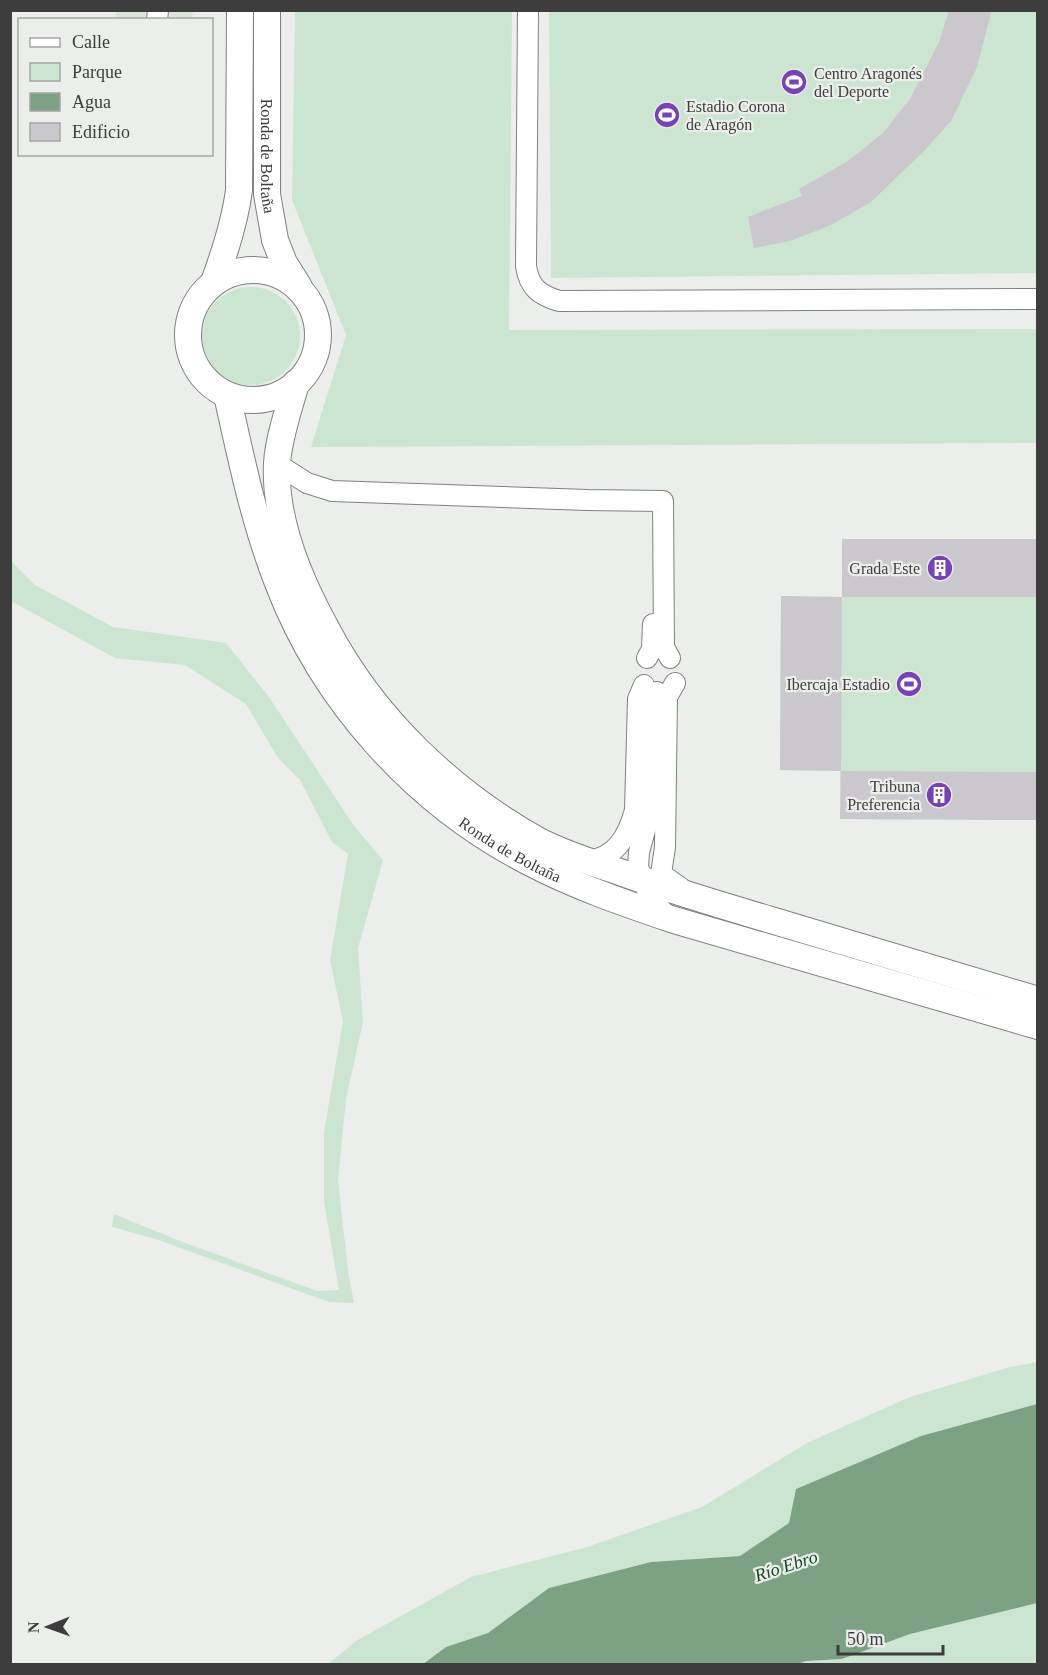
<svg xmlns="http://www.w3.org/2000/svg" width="1048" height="1675" font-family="'Times New Roman',serif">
  <rect width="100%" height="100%" fill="#ebeeeb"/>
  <path fill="#dce6dd" d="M116,11H193L192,19L115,20Z"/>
  <path fill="#cce5d0" d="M295,11H512L509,330L1037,329V443L311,447L346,335L292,200Z
    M549,11H1037V273L551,278Z
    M202 336a49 49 0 1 1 98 0a49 49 0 1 1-98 0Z
    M842,539H1037V820L840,819V771L780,770L781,596L842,597Z
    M10,560L35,585L113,627L226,643L269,697L354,826L383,860L358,948L363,1022L346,1099L338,1180L348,1271L354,1303L329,1302L156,1239L112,1227L114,1214L180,1241L317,1291L339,1290L324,1201V1132L343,1021L330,960L348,854L332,842L300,780L278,758L246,704L185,665L115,658L11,601Z
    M1037,1362V1404L921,1436L796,1489L789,1523L740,1556L651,1562L549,1588L488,1633L446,1647L423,1664H328L356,1641L471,1577L587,1547L702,1507L807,1443L910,1397L1010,1367Z
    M1037,1603V1664H798L806,1661L842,1659L910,1634Z"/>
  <path fill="#7da183" d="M1037,1404V1603L910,1634L842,1659L806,1661L798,1664H423L446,1647L488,1633L549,1588L651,1562L740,1556L789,1523L796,1489L921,1436Z"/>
  <path fill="#cac8cc" d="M949,10H992L977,67L951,121L924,151L871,202L831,225L790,241L754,248L748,217L802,196L799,189L848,161L883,133L910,99L939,42Z
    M842,539H1038V597H842Z
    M781,596L842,597L841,771L780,770Z
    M841,771L1038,772V820L840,819Z"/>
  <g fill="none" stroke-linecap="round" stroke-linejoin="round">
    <g stroke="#7e827f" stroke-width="22">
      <path id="minor" d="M528,10L526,266C529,287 539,295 559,301L1038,299
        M157,20L158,10
        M277,464L307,483L332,491L587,500L663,501L664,647L670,658
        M647,658L652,649L653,624
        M675,683L667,697L665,847L661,874L681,888
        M657,692L651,705L648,819L639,852L638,867L648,893L668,918
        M587,861C616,858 628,836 635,810L638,699L644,685"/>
    </g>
    <g stroke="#7e827f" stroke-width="28">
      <g id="major">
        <path id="s1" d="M267,10V194L275,240L284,263L299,287"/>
        <circle cx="253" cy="335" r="65"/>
        <path d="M214,282C225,252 235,222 239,190L240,10"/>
        <path d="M296,383C289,409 279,436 277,463C274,520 299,579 326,628C373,718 451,792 539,841C564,854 593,863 620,872C670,890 720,905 771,920C860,947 949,974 1038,1000"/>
        <path id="s2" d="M227,395C241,458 254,522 278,583C323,701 415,803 527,861C574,886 624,903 674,920L1038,1026"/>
      </g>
    </g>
    <use href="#minor" stroke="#fff" stroke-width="20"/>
    <use href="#major" stroke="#fff" stroke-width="26"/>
  </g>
  <defs>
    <g id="stadium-disc" transform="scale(1.35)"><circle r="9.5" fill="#7742b9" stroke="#ebeeeb"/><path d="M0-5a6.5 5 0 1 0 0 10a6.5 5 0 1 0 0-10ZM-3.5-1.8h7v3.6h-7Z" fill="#fff"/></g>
    <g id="building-disc" transform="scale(1.35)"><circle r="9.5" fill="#7742b9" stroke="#ebeeeb"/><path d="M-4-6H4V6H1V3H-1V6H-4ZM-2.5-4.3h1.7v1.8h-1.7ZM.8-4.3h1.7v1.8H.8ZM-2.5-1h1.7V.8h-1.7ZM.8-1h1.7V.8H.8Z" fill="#fff"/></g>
  </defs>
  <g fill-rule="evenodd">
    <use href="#stadium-disc" x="794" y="82"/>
    <use href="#stadium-disc" x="667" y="115"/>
    <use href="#building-disc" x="940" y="568"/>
    <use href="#stadium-disc" x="909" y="684"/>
    <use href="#building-disc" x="939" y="795"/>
  </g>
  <g text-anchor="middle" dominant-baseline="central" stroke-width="4.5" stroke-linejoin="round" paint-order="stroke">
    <g font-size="16" fill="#3c3d3c" stroke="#ebeeeb" text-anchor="end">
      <text x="814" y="73" text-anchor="start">Centro Aragonés<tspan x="814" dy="18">del Deporte</tspan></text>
      <text x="686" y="106" text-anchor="start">Estadio Corona<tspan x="686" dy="18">de Aragón</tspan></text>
      <text x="920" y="568">Grada Este</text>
      <text x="890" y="684">Ibercaja Estadio</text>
      <text x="920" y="786">Tribuna<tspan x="920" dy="18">Preferencia</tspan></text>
    </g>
    <g font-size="16" fill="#3c3d3c" stroke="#ebeeeb">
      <text stroke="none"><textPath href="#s1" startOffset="146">Ronda de Boltaña</textPath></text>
      <text stroke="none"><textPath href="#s2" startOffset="556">Ronda de Boltaña</textPath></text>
    </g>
    <g font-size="18" font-style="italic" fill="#0d4a22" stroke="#ebeeeb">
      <text transform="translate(786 1566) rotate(-18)">Río Ebro</text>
    </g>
  </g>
  <rect width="1048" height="1675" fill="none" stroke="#3c3d3c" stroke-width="24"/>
  <rect x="18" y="18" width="195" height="138" fill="#ebeeeb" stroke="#a5a7a5" stroke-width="1.5"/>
  <rect x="30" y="38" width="30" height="9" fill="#ffffff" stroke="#a5a7a5" stroke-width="1.5"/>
  <text x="72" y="48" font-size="18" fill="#3c3d3c">Calle</text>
  <rect x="30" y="63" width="30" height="18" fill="#cce5d0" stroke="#a5a7a5" stroke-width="1.5"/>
  <text x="72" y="78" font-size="18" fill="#3c3d3c">Parque</text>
  <rect x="30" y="93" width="30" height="18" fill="#7da183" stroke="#a5a7a5" stroke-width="1.5"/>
  <text x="72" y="108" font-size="18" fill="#3c3d3c">Agua</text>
  <rect x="30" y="123" width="30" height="18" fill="#cac8cc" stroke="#a5a7a5" stroke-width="1.5"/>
  <text x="72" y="138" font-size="18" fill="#3c3d3c">Edificio</text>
  <g transform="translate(48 1627) rotate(269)" stroke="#ebeeeb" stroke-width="4.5" paint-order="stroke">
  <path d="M0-4.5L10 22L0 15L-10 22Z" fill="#3c3d3c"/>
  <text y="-9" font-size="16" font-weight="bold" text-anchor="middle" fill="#3c3d3c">N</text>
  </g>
  <path d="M838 1645v9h105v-9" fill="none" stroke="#3c3d3c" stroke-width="3"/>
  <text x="847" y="1645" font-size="18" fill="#3c3d3c" stroke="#ebeeeb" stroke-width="4.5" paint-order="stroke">50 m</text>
</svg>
